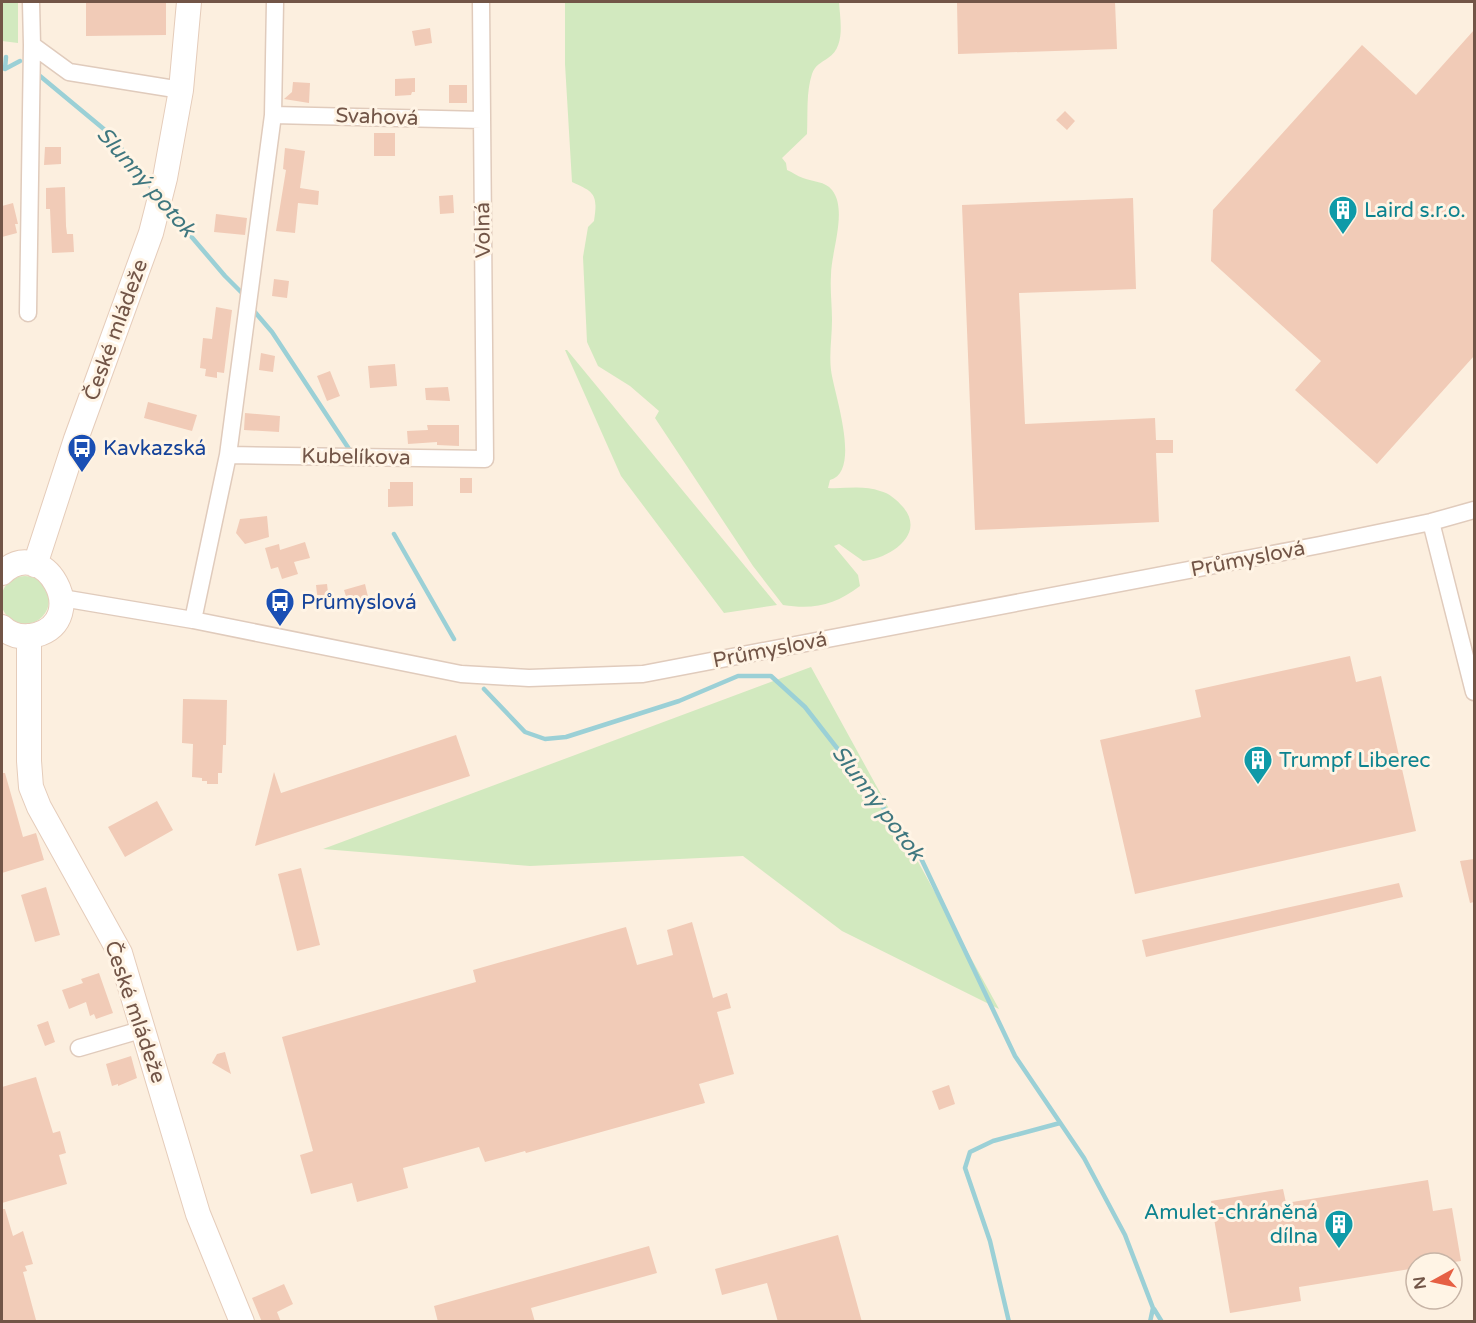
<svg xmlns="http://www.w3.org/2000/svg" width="1476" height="1323" font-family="'Varela Round',sans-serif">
  <rect width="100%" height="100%" fill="#fcefdf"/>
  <path fill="#d2e9bf" d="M2,2H18V43L2,41Z
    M565,2H839C840,20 846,46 828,58C821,63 815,65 812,74C806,92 808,114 807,134L782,158L786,163L787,170C792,172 797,176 803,178C813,182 825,181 832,190C848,210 831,252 831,275C830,290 832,305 832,320C832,337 829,354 831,370C834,394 862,471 830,480L828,488C845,489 864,485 880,491C889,493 897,500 903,507C927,535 888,559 863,561L839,544L834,546L858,575L860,586C835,605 814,610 783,605L753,566L655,418L659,411L630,386L598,366L587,342L583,257L588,227L594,221C598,195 595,192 572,182L565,64Z
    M565,350H567L777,605L724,613L621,476Z
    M1 600a24 24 0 1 1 48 0a24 24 0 1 1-48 0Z
    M811,667L999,1009L842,931L743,856L530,866L323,849Z"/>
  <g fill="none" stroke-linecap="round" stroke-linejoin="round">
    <path stroke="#9bd0d6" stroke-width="4.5" d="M6,57L5,69L20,61
      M40,76L111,135L154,191
      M166,207L225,276L244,295
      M254,311L272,332L351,452
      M394,534L454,639
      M484,689L525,732L545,739L566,737L679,701L738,676H771L805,707L918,852L1015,1056L1084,1158L1125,1235L1153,1308L1150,1322
      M1154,1309L1162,1322
      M1009,1322L990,1241L965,1168L970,1152L993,1141L1060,1123"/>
  </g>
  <path fill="#f1cbb7" d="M86,2H166V35L86,36Z
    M957,2H1115L1117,49L958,54Z
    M430,28L432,43L415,46L412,31Z
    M1474,30V356L1377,464L1295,390L1321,361L1211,261L1213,210L1362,45L1416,95Z
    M415,78V92H412L411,95L395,96V79Z
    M293,82L310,83L309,103L284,99L292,92Z
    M449,85H467V103H449Z
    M1065,111L1075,121L1067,130L1056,120Z
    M374,133H395V156H374Z
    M45,147H61V164L44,165Z
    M285,148L305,151L300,188L319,191L318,205L298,203L295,233L276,231L286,170L283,169Z
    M65,187L66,226L67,234H73L74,252L52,253L50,209H46V188Z
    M453,195L454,213L440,214L439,196Z
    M1133,198L1136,289L1019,293L1025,424L1155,418L1156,440H1173V453H1156L1159,522L975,530L962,205Z
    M13,203L18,224H15L17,233L2,237V206Z
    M216,214L247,218L245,235L214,232Z
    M274,279L289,281L287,298L272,296Z
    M216,307L232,310L224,373L217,372V378L205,376L206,369L200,368L203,338L212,339Z
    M261,353L275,356L273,372L259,370Z
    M395,364L397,386L370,388L368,366Z
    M330,371L340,396L327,401L317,376Z
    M448,387L450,401L426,400L425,388Z
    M148,402L197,415L192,431L144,418Z
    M245,413L280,416L279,432L244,430Z
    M427,425H459V446L437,445V442L408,444L407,431L428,430Z
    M460,478H472V493H460Z
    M390,482H413V506L388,507V489H390Z
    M267,516L269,537L245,544L236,533L240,519Z
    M305,542L310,558L294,562L298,574L282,579L278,567L271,569L265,548L279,544L280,550Z
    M327,584L329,601L318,602L316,585Z
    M365,584L369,601L349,606L344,590Z
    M1350,656L1356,682L1381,676L1416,831L1135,894L1100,740L1201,717L1195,690Z
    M183,699L227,700L226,745H223L222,773H218V784H207V781H202V778L192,777L193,744L182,743Z
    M456,735L470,776L255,846L274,772L281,793Z
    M2,773H5L23,837L36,833L44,860L2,873Z
    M157,801L173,830L125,857L108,827Z
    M1474,859V902L1470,903L1460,861Z
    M301,868L320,945L297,951L278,874Z
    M1399,883L1403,897L1146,957L1142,940Z
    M46,887L60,935L35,942L21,895Z
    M692,922L713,998L727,993L731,1008L717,1012L734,1074L699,1084L705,1103L526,1153L525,1151L485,1162L479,1147L403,1168L408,1188L357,1202L352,1183L311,1194L300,1155L313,1151L282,1037L476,982L473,970L626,927L637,965L673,955L667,930Z
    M99,973L113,1013L96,1019L94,1014L90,1016L86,1002L69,1009L62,990L83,983L81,979Z
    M48,1021L55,1042L45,1046L37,1025Z
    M225,1052L231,1074L212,1063L217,1054Z
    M131,1056L137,1078L118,1086V1084L112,1086L106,1064Z
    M36,1077L53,1133L60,1131L66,1153L59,1155L67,1184L2,1203V1087Z
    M949,1085L955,1104L939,1110L932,1091Z
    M1428,1180L1433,1211L1452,1208L1461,1261L1447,1263H1416V1268L1299,1287L1301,1301L1230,1313L1211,1201L1283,1189L1286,1203Z
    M2,1209H5L13,1236L23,1231L33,1264L25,1266L27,1271L23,1272L36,1320L2,1322Z
    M838,1235L862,1322H778L767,1283L722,1295L715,1269Z
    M649,1246L657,1273L531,1308L535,1322H438L434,1306Z
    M284,1284L293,1304L277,1312L281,1322H262L252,1298Z"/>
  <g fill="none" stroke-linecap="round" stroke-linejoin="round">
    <g stroke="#e0cbbc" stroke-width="19">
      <path id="street" d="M31,2L32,45
        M273,115L482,120
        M28,313L32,45L69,72L181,90
        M228,455L485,459L481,2
        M1431,522L1474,692
        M62,598L193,620L461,674L529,678L643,674L1320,545L1431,522L1474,510
        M193,620L228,455L273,115L275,2
        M79,1048L144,1029"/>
    </g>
    <g stroke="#e5ccba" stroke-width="26">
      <path id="secondary" d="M35,565L76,439L151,233L165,178L181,90L189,2
        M2,573C44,533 92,619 36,635C23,638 11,636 2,627
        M29,636V761L31,787L39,807L120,953L198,1214L242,1322"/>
    </g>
    <use href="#street" stroke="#fff" stroke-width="16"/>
    <use href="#secondary" stroke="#fff" stroke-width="24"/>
  </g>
  <defs>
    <g id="building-pin" transform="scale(1.5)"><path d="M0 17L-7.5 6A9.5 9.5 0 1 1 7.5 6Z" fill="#0f9aa8" stroke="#fff4e5"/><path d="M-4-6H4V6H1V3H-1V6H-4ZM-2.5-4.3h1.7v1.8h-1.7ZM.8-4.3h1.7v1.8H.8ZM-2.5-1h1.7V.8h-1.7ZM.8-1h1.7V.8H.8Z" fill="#fff"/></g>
    <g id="bus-pin" transform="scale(1.5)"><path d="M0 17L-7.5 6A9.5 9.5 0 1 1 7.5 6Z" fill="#1a4fb4" stroke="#fff4e5"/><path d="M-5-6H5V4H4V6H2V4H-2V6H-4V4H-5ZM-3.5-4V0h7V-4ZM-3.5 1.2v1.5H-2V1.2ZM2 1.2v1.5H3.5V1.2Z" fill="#fff"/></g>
  </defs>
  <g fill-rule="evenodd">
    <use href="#building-pin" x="1343" y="210"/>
    <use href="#bus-pin" x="82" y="448"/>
    <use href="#bus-pin" x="280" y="602"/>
    <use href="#building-pin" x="1258" y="760"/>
    <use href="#building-pin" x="1339" y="1224"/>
  </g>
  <g text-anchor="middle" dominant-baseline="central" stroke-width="6" stroke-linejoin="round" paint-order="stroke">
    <g font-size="21" fill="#725547" stroke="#fff4e5">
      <text transform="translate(377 117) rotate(2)">Svahová</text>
      <text transform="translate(483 230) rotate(-91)">Volná</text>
      <text transform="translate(116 330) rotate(-70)">České mládeže</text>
      <text transform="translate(356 457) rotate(1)">Kubelíkova</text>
      <text transform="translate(1248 559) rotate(-11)">Průmyslová</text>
      <text transform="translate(770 650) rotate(-11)">Průmyslová</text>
      <text transform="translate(135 1012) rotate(71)">České mládeže</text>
    </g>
    <g font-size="21" fill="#0d838f" stroke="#fff4e5" text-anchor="start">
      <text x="1364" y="210">Laird s.r.o.</text>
      <text x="1279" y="760">Trumpf Liberec</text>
      <text x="1318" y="1212" text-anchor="end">Amulet-chráněná<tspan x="1318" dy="24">dílna</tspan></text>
    </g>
    <g font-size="21" fill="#164399" stroke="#fff4e5" text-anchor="start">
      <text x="103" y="448">Kavkazská</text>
      <text x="301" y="602">Průmyslová</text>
    </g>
    <g font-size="22" font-style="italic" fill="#3f777f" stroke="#fff4e5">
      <text transform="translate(146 182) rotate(49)">Slunný potok</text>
      <text transform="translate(878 803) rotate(53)">Slunný potok</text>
    </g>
  </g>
  <rect width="1476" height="1323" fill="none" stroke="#725547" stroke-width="6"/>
  <g transform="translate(1434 1281) rotate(262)"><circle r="28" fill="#fff4e5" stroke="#c7b4a6" stroke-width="1.5"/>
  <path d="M0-4.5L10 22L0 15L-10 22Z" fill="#e66044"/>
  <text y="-9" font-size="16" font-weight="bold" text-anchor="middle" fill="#725547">N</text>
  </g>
</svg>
